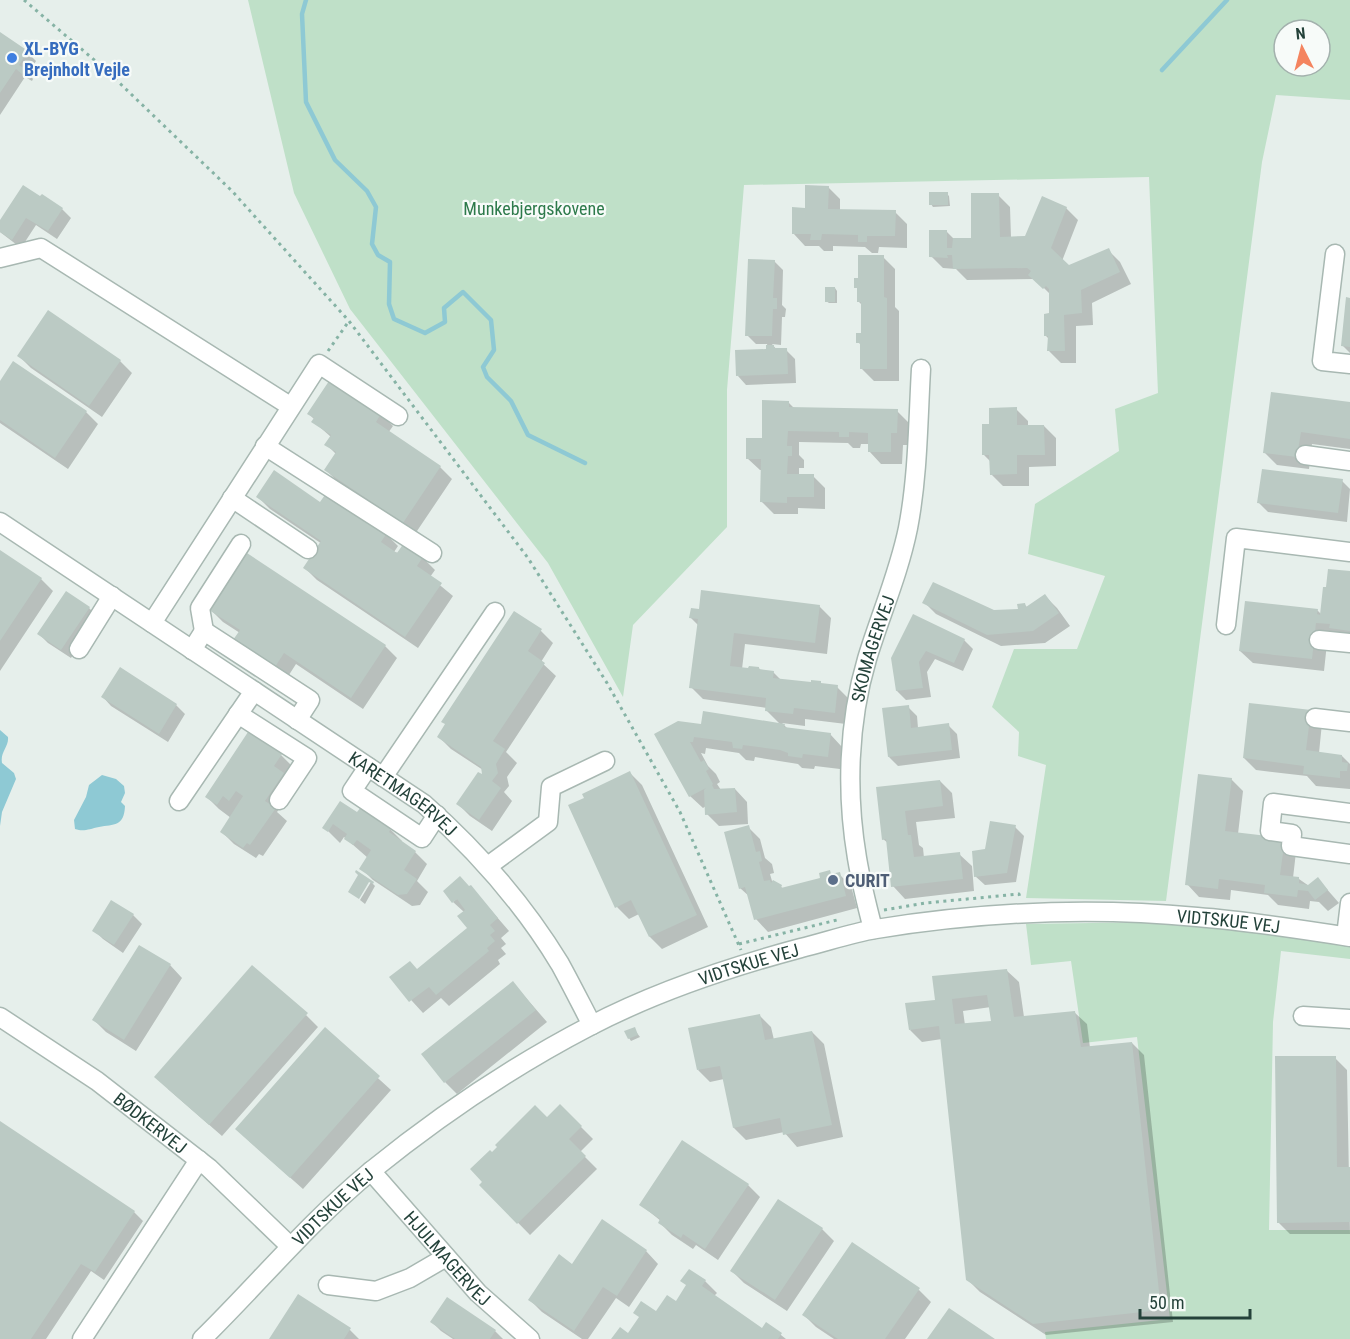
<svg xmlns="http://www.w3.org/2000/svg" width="1350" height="1339" font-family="'Roboto Condensed',sans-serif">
  <rect width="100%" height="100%" fill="#e6efeb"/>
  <path fill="#bfe0c8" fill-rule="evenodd" d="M248,0H1350V100L1276,95L1262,162L1166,901L1026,898L1046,765L1018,756L1019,732L992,707L1014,649H1077L1105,576L1028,554L1035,504L1119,451L1115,409L1158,393L1149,177L744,185L727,390V527L633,625L623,697L548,563L350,309L294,193ZM1284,30H1320V66H1284Z
    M1159,922L1281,934L1350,945V959L1281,951L1273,1022L1269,1230H1350V1339H1046L1045,1332L1170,1319L1137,1037L1083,1043L1071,961L1031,965L1026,924Z"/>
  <path fill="#8ec9d4" d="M0,730L8,737C9,747 0,752 2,763L14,773L16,779L2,812L0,826Z
    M102,775L116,779L124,786L125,793L121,802L125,806C124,827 114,824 99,827C89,829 84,832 75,829L74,820L86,797L89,785Z"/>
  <path fill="#0003" fill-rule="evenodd" d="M0,34L27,52L36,61L28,73L33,79L32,81L25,77L0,115Z
    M828,187L840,199V210L895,212L907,224V248L879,247L878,253H872L865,247L833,246V251H824L819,246H805L793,233L806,209Z
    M947,194L949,196L950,206L933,207L931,204Z
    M998,195L1010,207L1011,238H1026L1066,208L1078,220L1062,261L1068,267L1108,250L1120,262L1131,284L1092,303L1093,325L1076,326V363H1061L1049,351V339L1045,335L1051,314L1050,294L1035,279L967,280L956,269L943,268L931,256L947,232L954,239H973Z
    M62,209L71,218L57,239L36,225L21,248L0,232V222Z
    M883,257L895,269V307L899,311V381H874L862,369V346L858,342L863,335V306L859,302V290L856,287L859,280Z
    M774,261L783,270L782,305L786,309L785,317H782L781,345L772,344L777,350H786L795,359L796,383L746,385L738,376L768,350L767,344H756L747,335Z
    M835,288L837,291V303H829L826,301Z
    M1350,299V353L1342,345Z
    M19,356L120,361L132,373L102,417L31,368Z
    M0,384L86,412L98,424L68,469L0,423Z
    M789,403L795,409L897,411L909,423V445H903L902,464H881L869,451V444H861L860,448H853L848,443L799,442V455L804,460V468H799V475L813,476L825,488V509L798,508V514H774L761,501L762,470H760L747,458L763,440Z
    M1350,403V449L1312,444L1309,469L1277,465L1265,453Z
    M1016,409L1028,421V426H1044L1056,438V466L1029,467V486H1003L991,474V462L984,455L990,426Z
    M309,414H381L393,426L388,433L440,467L452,479L415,534L338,482L326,470L336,454L326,444L331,437L313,421L315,420Z
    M1342,481L1350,489L1347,522L1268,512L1259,503Z
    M258,497L321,504L386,534L398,546L394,552L423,558L435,570L430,577L453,596L418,648L317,580L305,568L322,544L270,509Z
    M0,552L41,579L53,591L0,671Z
    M1350,573V641L1328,634L1324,671L1253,663L1240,651L1317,610L1321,614L1327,589Z
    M66,593L89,608L98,617L71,658L48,643L39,634Z
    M1045,596L1057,608L1070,626L1045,643L1001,646L936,614L924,602L993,612L1020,610L1025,605L1028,608Z
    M819,606L831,618L827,654L745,644L742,669L759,668L761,671L773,672L781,680L837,687L849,699L846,724L805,719V726L782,723L788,729L830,734L842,747L840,769L815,766L814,769L802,768L798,764L755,757L754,761L746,760L739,753L706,748L705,754L701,753L708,766L716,774L720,782L717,784L721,790L735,789L747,802L748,824L719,826L707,814L706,806L703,808L690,796L656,735L702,726L781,725L766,710L767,708L703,699L691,687L698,625L691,618Z
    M211,610L385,646L397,658L363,709L296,664L287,678L247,651L240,633L223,622Z
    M515,613L541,631L553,643L541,662L556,676L506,752L517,763L507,777L509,786L504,792L512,801L492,831L470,816L458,804L483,777V770L451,749L439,737Z
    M964,640L973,649L963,671L935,659L927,672L931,697L906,700L897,691L893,658Z
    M120,669L176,705L185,714L168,742L111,706L103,697Z
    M1250,704L1322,723L1319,753L1342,756L1350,764V789L1316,786L1307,776L1256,770L1244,758Z
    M908,707L917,716L918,728L948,725L957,734L960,758L898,766L889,757Z
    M281,755L293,767L295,786L277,812L287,821L263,856L259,854L256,858L234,844L222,832L231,818L219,809L207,797Z
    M630,773L642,785L708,927L662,949L650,937L639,914L629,919L617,907Z
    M1231,779L1243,791L1238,834L1296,852L1293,878L1299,879L1309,886L1318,879L1339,903L1328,911L1319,902L1310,901L1309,909L1278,905L1268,895L1231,890L1230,900L1199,897L1187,884Z
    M940,781L952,793L955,818L916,822L919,845L923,848L924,858L959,854L972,866L974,891L905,899L893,886L888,843L883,839L878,789Z
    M358,814L390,829L402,841L401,843L415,852L427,864L417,881L428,892L420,905L412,906L373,880L361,868L368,858L344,837L340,843L324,827Z
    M748,827L760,839L765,858L772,864L774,873L770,874L772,881L784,889L822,879L829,872L833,875L839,874L851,886L857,908L768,932L756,919L750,897L740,888Z
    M1015,827L1024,836L1016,882L985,885L975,876L986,850Z
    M371,882L375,886L365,904L360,900Z
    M471,887L509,931L501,938L506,944L501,948L506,954L498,960L500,964L449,1006L441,998L423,1013L391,978L417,971L469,928L464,912L453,902Z
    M133,915L142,924L123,953L103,939L94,930Z
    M140,947L170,965L182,978L136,1051L106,1032L94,1020Z
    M1006,970L1019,982L1024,1017L1074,1012L1087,1024L1090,1048L1132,1043L1144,1055L1173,1322L1046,1335L980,1292L967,1279L942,1039L922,1042L910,1030L937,1001ZM991,1007L993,1022L965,1025L963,1011Z
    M513,983L547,1022L457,1094L445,1082Z
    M306,1015L318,1027L222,1136L168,1089Z
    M759,1015L771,1027L774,1040L812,1032L824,1044L843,1137L797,1147L784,1132L746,1140L734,1128L724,1079L710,1082L698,1070Z
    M634,1029L640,1037L631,1041L629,1038Z
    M325,1030L391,1090L303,1189L249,1141Z
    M1335,1058L1347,1070L1350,1234H1290L1278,1222Z
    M560,1106L593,1139L580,1152L597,1169L530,1235L481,1185L492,1154L499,1147L547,1119Z
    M0,1123L134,1212L143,1221L104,1280L91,1271L46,1339H0Z
    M748,1185L760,1197L718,1260L696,1245L693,1249L672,1235L660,1223L661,1221L641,1205Z
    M602,1221L646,1251L658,1264L629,1307L616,1298L588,1339H582L542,1312L530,1300L573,1266Z
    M822,1229L834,1241L787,1311L744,1283L732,1271Z
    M705,1281L717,1293L714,1296L763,1330L767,1324L786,1339H613L629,1335L656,1313L676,1303Z
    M919,1290L931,1302L905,1339H834L816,1327L804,1315Z
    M448,1299L495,1331L503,1339H453L441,1331L432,1322Z
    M350,1330L359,1339H271Z"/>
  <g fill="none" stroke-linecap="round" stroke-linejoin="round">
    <path stroke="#8ec9d4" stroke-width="4.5" d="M306,0L302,14L306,102L335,160L367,191L376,207L372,244L378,255L390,262L389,304L394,319L425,333L445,322L444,308L463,292L491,320L494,350L483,367L487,377L511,401L528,435L585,463
      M1162,70L1227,0"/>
  </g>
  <path fill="#bbcac4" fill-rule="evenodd" d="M0,32L28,51L19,65L25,69L22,74L16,69L0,93Z
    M23,185L40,196L42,194L63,208L48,231L26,218L12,240L0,232V220Z
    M805,185L829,186L828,209L896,210L895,236H867V242H858V235L822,234L821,240H810L811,234H792V207L805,208Z
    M929,192H948V205H929Z
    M971,193H999L1000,237L1025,236L1042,196L1067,207L1051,248L1069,265L1109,248L1120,272L1081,290L1082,313L1064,315L1065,351H1047L1048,336H1044V314L1049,313V289L1046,286L1043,289L1028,275L1031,271L1027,268L953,269L952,255H947L948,258L929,257V230H947V248H952L953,238H971Z
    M858,255H884V297L887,298V369H860V343H856V333H861V302H857V288H854V278H858Z
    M748,259L775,260L773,298H777V309H773L772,336H745Z
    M825,287H835V302H825Z
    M1346,297L1350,298V347L1341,346Z
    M48,310L121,360L89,406L17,356Z
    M766,345H774V348H787L788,374L736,376L735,350L766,349Z
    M13,361L87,411L55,458L0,420V381Z
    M331,378L382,412L376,422L441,466L403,523L324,470L336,452L324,445L331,435L311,422L314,418L307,414Z
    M1271,392L1350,402V439L1301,432L1297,457L1263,453Z
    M762,400L789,401V407L898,409L897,433H891V452H868V433L849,432V437H839V432L788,431L787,446H792V456H788L787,474H814V497H787V503L760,502L761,459H746V438H762Z
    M1017,407V425H1044L1045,455H1017V474L990,475L989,455H982V424H989V408Z
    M1262,469L1343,479L1338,513L1257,503Z
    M274,470L320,502L327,492L387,533L381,542L397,553L404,543L423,557L417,566L442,583L405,637L303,568L321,541L256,497Z
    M0,550L42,578L0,641Z
    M247,553L386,645L351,698L284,653L275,667L233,640L240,630L209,610Z
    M1328,569L1350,571V631L1329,628L1330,624L1316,623L1312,659L1239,651L1245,601L1318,609L1317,614L1320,615L1323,587H1326Z
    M933,582L994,610L1018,609L1017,604L1025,603L1026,607L1045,594L1059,613L1033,631L987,635L922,603Z
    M701,590L820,605L815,643L734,633L730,666L748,668L749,666L759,667V669L774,671L773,678L811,682V680L821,681V683L838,685L835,713L794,708L793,714L765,711L766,698L689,688L698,619L689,618L691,608L699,609Z
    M66,591L90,607L61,650L37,634Z
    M514,611L542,629L528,651L545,663L493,741L505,749L496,764L498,773L492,781L501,788L479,820L456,804L478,772L482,774L481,767L437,737L445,724L441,722Z
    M913,614L965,639L954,663L926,651L919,662L923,688L896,691L891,658Z
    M120,667L177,704L159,734L101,697Z
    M1249,703L1311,710L1306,750L1342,755V762L1348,763L1347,771H1340V778L1303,774L1304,766L1243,758Z
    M909,705L911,728L949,723L952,750L888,757L882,708Z
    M703,711L785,724L784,727L831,733L828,757L803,754L802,758L788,756V753L780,750L743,745L742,749L733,748L732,742L694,737L693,742H690L701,762L704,760L709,769L706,771L713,784L712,785L714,789L735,788L737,812L705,815L704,790L706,788L689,797L654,734L678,721L701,724Z
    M248,732L282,754L274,766L284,773L265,801L276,808L250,845L247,843L243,848L220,832L243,796L236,791L229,801L223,796L217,805L205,797Z
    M630,771L697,915L649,937L631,900L615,908L568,805L584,798L582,794Z
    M1198,774L1232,778L1225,831L1285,838L1280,875L1299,877V883L1308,885L1318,877L1328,890L1315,900L1308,891L1298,890L1297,897L1264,893L1265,885L1219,879L1218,889L1185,885Z
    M940,780L943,806L905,811L908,835H911L914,857L960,852L963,879L891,887L886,839L882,840L876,787Z
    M340,801L357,812L361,807L391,828L389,832L416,851L404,870L417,879L407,894L398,895L359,869L371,850L357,840L353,845L344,839L347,834L333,824L328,832L322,828Z
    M990,821L1016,825L1007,873L974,877L972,851L985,849Z
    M749,825L756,852L760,851L762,861L759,862L764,881L770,880L771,883L773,880L782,885L781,888L820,878L819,873L830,870L831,874L840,872L846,896L754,920L745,887L739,889L724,832Z
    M356,870L374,882L373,884L369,882L359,899L348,892L358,875L355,872Z
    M460,876L469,886L471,885L498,918L490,925L495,931L490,935L495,941L487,948L489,951L436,995L429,987L409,1002L389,977L410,961L417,969L467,928L457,916L465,910L457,899L452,903L443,891Z
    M111,900L134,914L114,945L92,931Z
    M139,945L171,964L124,1040L92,1020Z
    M252,965L308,1013L209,1125L154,1077Z
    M1007,969L1014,1017L1075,1011L1081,1047L1132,1042L1161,1310L1033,1324L966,1280L939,1026L909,1030L905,1003L935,1000L932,976ZM987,995L991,1021L955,1024L952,999Z
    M513,981L536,1010L444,1083L421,1054Z
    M760,1014L765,1040L812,1031L832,1125L783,1135L780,1118L733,1128L720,1066L697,1070L688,1028Z
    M325,1027L380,1076L290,1178L235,1129Z
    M635,1027L638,1035L628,1039L624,1031Z
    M1275,1056H1336L1337,1167H1350V1222L1277,1223Z
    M560,1104L582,1126L569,1139L586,1156L517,1224L479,1185L482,1182L470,1169L490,1150L492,1152L497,1147L495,1145L535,1105L547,1117Z
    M0,1121L135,1211L95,1272L81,1264L31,1339H0Z
    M682,1140L749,1184L705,1249L683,1234L681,1238L658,1223L660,1219L639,1205Z
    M778,1199L823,1228L775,1300L730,1271Z
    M602,1219L647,1250L617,1296L603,1287L574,1331L528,1300L559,1254L572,1264Z
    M852,1242L920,1288L885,1339H838L802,1315Z
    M689,1269L706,1280L702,1286L762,1328L766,1322L782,1333L778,1339H611L620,1327L628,1333L639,1317L633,1313L641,1301L656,1311L667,1295L676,1301L686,1285L680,1281Z
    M298,1294L351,1328L344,1339H269Z
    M447,1297L496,1330L490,1339H455L430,1322Z
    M949,1308L995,1339H927Z"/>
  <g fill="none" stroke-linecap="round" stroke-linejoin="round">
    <g stroke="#a8b8b2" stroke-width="21">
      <g id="minor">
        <path d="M1335,254L1322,361L1350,364"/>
        <path d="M0,258L41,248L290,406"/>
        <path d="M265,446L432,553"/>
        <path d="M1305,455L1350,461"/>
        <path d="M232,498L308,549"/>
        <path id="s1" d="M0,522L424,804C477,851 523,903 560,964C571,984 581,1004 592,1025"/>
        <path d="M152,623L319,364L398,416"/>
        <path d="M1226,625L1236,538L1350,552"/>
        <path d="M204,631L200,608L241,544"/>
        <path d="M1319,640L1350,643"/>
        <path d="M79,649L112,596"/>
        <path d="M192,650L204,631L310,700L297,720"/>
        <path d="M238,714L307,758L279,800"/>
        <path d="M1315,718L1350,722"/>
        <path d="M368,767L352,791L422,838L437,815"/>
        <path d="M383,777L495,612"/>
        <path d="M179,801L254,691"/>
        <path d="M1350,813L1273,803L1270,831L1292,834L1291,846L1350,854"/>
        <path d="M488,866L548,822L551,787L605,761"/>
        <path id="s2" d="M873,929C867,906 861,882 857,858C846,793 848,723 867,659C880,616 899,573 908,528C918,476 918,422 921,369"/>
        <path d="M1346,936L1350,903"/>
        <path d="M1303,1016L1350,1019"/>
        <path id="s3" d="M0,1017L97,1081L209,1168L290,1246"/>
        <path id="s4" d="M371,1171L478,1293L530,1339"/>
        <path d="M328,1285L376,1291L410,1278L446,1257"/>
        <path d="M82,1339L199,1160"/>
        <path id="s5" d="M202,1339C259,1283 309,1222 371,1171C439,1116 513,1066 590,1026C657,991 730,967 801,948C826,942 851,933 876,929C981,912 1091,907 1197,917C1248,921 1299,929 1350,937"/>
      </g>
    </g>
    <path stroke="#86b3a5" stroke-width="3" stroke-dasharray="3 4.5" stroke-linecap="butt" d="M24,0L106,70L232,191L349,321L528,558L607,683L680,812L741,950
      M328,351L349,321
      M884,910L926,903L1019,894L1020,898
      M739,944L837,920"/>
    <use href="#minor" stroke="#fff" stroke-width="18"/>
  </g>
  <circle fill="#3f7fe0" stroke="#f7fbf9" stroke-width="2" cx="12" cy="58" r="6"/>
  <circle fill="#5c6f8a" stroke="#f7fbf9" stroke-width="2" cx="833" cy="880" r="6"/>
  <g text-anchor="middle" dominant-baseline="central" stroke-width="4.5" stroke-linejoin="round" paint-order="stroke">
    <g font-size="18" font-weight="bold" fill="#366cbe" stroke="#f7fbf9" text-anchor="start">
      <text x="24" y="48">XL-BYG<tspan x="24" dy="21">Brejnholt Vejle</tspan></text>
    </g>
    <g font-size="18" fill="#2d7a4b" stroke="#f7fbf9">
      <text x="534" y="208">Munkebjergskovene</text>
    </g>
    <g font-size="18" fill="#24423a" stroke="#f7fbf9">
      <text stroke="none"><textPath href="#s2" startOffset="285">SKOMAGERVEJ</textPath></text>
      <text stroke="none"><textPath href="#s1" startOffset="486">KARETMAGERVEJ</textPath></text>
      <text stroke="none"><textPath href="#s5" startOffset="1158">VIDTSKUE VEJ</textPath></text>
      <text stroke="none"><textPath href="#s5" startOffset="672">VIDTSKUE VEJ</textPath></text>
      <text stroke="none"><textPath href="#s3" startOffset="184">BØDKERVEJ</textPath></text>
      <text stroke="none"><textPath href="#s5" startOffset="186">VIDTSKUE VEJ</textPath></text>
      <text stroke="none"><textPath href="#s4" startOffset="116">HJULMAGERVEJ</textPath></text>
    </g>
    <g font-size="18" font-weight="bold" fill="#4e5e75" stroke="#f7fbf9" text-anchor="start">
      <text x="845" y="880">CURIT</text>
    </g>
  </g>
  <g transform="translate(1302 48) rotate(354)"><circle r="28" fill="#f7fbf9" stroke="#a3b1ad" stroke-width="1.5"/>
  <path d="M0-4.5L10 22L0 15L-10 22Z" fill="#f4845f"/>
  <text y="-9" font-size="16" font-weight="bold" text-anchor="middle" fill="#24423a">N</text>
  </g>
  <path d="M1140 1309v9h110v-9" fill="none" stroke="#24423a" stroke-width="3"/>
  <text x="1149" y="1309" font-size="18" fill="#24423a" stroke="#f7fbf9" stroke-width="4.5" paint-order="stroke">50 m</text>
</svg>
